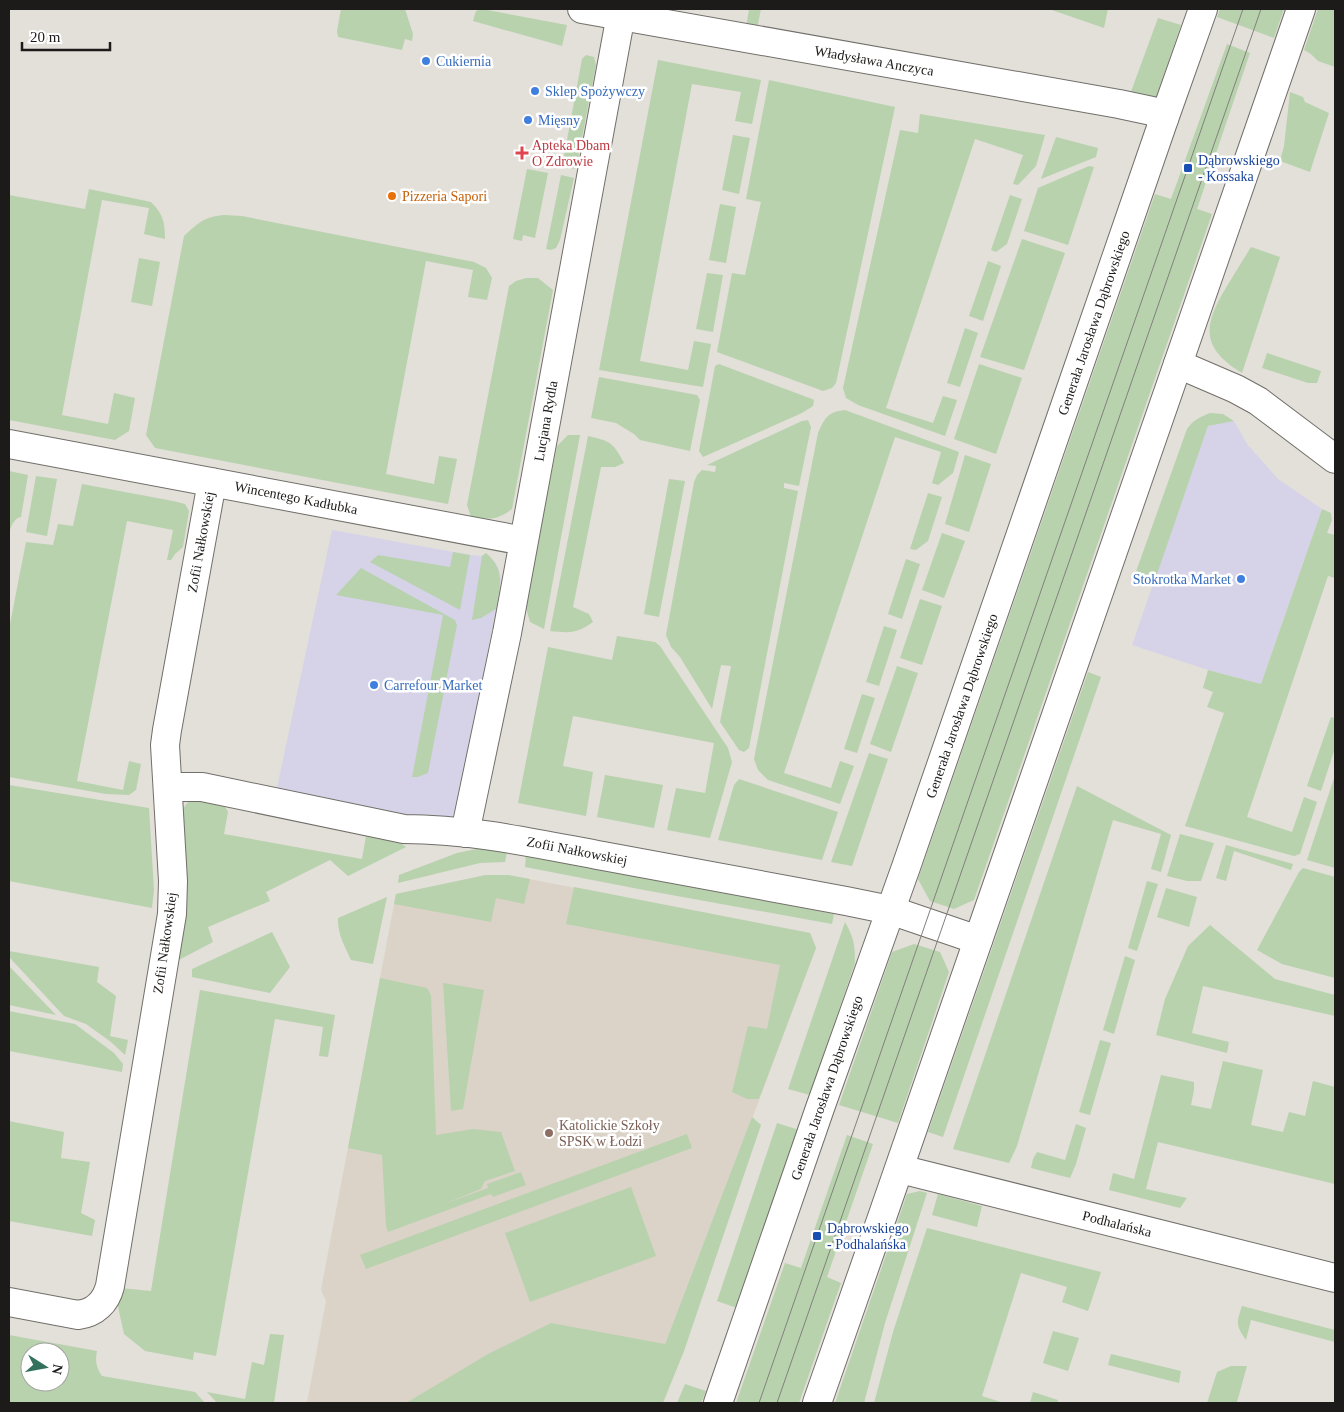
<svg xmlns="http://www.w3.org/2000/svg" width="1344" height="1412" font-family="'Times New Roman',serif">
  <rect width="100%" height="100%" fill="#e3dfd9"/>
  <path fill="#d6d3e9" d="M1234,421L1247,444L1278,479L1322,509L1261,684L1208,670L1132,645L1208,426Z
    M332,530L470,555L482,556L486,553L495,562L499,570L501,579L496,609L459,803L454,813L450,819L433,821L276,792Z"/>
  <path fill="#dbd3c7" d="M486,875H508L810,933L816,948L755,1111L642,1403H307L326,1301L321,1290L396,894Z"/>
  <path fill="#b8d2ae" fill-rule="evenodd" d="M341,9H405L413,34L412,41L405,39L402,50L338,37L337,31Z
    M482,9L567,25L562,46L473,21L476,11Z
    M749,9H761L757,29L746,28Z
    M1049,9H1108L1104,28Z
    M1220,9H1284L1274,38L1217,17Z
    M1318,9H1335V67L1318,61L1311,54L1304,50Z
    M1158,18L1181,25L1156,98L1151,99L1129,97Z
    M1227,44L1250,53L1197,209L1212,214L974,900L954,909L930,901L918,879L1155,194L1171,199Z
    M586,55L594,57L596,65L576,169L562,167L582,59Z
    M658,60L761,80L752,124L735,121L741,92L692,84L640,361L688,370L694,341L711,344L703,387L599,370Z
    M769,80L895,107L836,383L832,388L823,391L717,352L732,273L745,275L761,202L746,199Z
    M1290,92L1303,97L1305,102L1329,113L1310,172L1280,161L1284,146Z
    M920,114L1045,135L1036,166L1018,185L1013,184L1023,155L975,139L886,408L933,423L943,396L957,400L945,436L858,405L846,398L843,388L900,130L918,133Z
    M733,135L750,138L739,194L722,190Z
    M1056,137L1098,148L1096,157L1041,179Z
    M1089,166L1094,167L1068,245L1024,231L1038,188Z
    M527,169L548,173L535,238L523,235L522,241L513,239Z
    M561,175L574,178L560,240L556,248L551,250L546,249Z
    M89,189L151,202C163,214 165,222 165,239L144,234L149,208L102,200L62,415L108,424L114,393L135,398L129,431L115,440L9,420V195L85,209Z
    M1010,195L1022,199L1007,244L996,252L991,250Z
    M720,204L736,207L726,263L709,260Z
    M225,215L242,216L474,262L486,268L492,278L487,300L468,297L473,270L426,261L386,474L434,484L439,456L457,459L448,504L155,448L146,435L184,236C198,223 205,216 225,215Z
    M1022,239L1065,253L1024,370L980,357Z
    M1251,247L1280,257L1242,373C1199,347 1204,324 1227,286C1235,273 1243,260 1251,247Z
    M139,258L160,262L152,306L131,302Z
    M988,261L1001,266L983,321L969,316Z
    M707,273L723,275L713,332L696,329Z
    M526,278H538L553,290L512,509C495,521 490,519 471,517L467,505L509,286L516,281Z
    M965,328L978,333L960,387L947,383Z
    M1267,353L1321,371L1317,383H1308L1262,368Z
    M719,364L812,399L814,400L813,406L802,413L703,457L699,451L715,366Z
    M979,364L1022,378L996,454L954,439Z
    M599,377L697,395L700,400L690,451L640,440L634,434L616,423L591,418Z
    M845,410L959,452L953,473L938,485L932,483L941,452L895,437L784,773L831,788L840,761L854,766L840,804L768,780L758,770L754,759L818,433C825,418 827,412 845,410Z
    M1210,413L1223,414L1234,421L1208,426L1153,586L1133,580L1187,429C1193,420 1200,417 1210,413Z
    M808,420L811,427L799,486L784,483V488L798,491L749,748L744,752L739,750L720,722L731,666L721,665L712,709L680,657L671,647L666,635L694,482L697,475L702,470L715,472L716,466L707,465L802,421Z
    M568,435H580L544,629L530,622L525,604L557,446Z
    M588,436C610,441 613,442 624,463L615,467H601L573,607L589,614L593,622C576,634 570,633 550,631Z
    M965,455L991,464L969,532L945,524Z
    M9,471L28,475L21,517C15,518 12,524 10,530Z
    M36,476L57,479L47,536L26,532Z
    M669,479L685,481L659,617L644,614Z
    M82,484L173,501L185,504L189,511L183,547L175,554L171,560H167L173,530L127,521L77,781L123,790L129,761L141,764L136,790L129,795L106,794L9,777V629L26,542L53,545L58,524L73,526Z
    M928,493L942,497L928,541L916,550L910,549Z
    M1322,509L1331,513L1332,520L1327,533L1335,535V578L1328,576L1247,817L1292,832L1304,797L1317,802L1300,854L1294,856L1185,826L1224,713L1207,707L1213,692L1203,688L1208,670L1261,684Z
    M942,533L965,541L944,598L922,590Z
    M453,552L470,555L460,610L370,562L378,555L450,567Z
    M486,553C506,570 500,587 496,609L481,618L472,620L482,556Z
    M906,559L920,564L902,619L888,614Z
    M361,568L455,620L457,625L428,773L418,777H412L443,615L336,595Z
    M920,599L942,606L922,665L900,658Z
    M884,626L897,630L879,686L866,682Z
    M617,636L655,642L660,646L728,748L732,762L710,838L667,830L676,788L705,793L714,743L573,716L563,766L593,772L586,816L518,803L548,647L612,660Z
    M897,666L918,673L891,752L870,744Z
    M1088,672L1101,677L943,1137L928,1132Z
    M862,694L875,698L857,753L844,749Z
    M1331,717L1335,718V748L1321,791L1307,786Z
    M869,753L888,759L852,866L831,862Z
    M605,775L663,785L654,828L597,817Z
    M1335,775V868L1307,860Z
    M739,779L838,812L822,860L718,840L734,785Z
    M9,785L149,808L154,890L152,908L9,881Z
    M1077,786L1171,835L1161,872L1151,869L1161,834L1113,820L1017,1146L1009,1163L953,1149Z
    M201,797L223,803L228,812L224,834L362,859L366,836L401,843L406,847L348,876L330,860L266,892L270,901L208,927L213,942L175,962L181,811L189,801Z
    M1180,834L1214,843L1201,881H1187L1167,876Z
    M1226,845L1293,864L1291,870L1234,851L1226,881L1216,878Z
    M481,848L507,852L505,862L480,863L398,883L399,875L457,853Z
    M526,855L834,914L832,924L644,890L525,867Z
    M1303,868L1335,877V978L1282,964L1257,950L1299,872Z
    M486,875H508L530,879L524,904L496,898L491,922L394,904L396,894Z
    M1147,881L1158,884L1137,951L1128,948Z
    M574,887L810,933L816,948L759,1099H747L732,1092L748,1026L767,1029L780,965L566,924Z
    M1166,888L1197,897L1189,927L1157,917Z
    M387,897L373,964L351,960C345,947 337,933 338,918Z
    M845,922C854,938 855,945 855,963L810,1095L788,1089Z
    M1210,925L1275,979L1335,995V1016L1203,986L1192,1033L1229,1042L1227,1053L1156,1035L1165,999L1188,946Z
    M272,932L290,967L270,993L192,977V969Z
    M914,944L940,952L949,972L898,1123L839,1105L892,952Z
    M9,951L99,967L97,982L116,996L110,1036L128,1040L125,1055L111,1042L86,1024L64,1016L10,958Z
    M1125,956L1135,960L1114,1034L1103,1030Z
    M9,966L56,1015L9,1005Z
    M380,978L427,988L431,995L436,1135L473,1129L501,1132L515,1171L485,1181L481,1189L444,1204L488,1188L487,1184L521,1172L526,1185L493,1197L491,1194L388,1232L386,1226L382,1155L348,1148Z
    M443,983L484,990L463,1109L451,1111Z
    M200,990L335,1015L328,1057L319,1056L323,1027L275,1019L216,1356L194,1352L193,1360L145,1351L124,1334L117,1302L121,1288L151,1291Z
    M9,1011L75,1024L114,1053L123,1064L122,1072L9,1051Z
    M1100,1040L1111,1043L1090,1115L1079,1112Z
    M1223,1061L1263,1070L1251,1125L1283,1132L1289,1112L1305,1116L1313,1081L1335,1087V1184L1158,1142L1146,1189L1187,1198L1180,1208L1109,1190L1113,1173L1134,1179L1161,1075L1194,1082V1090L1191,1105L1211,1109Z
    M752,1117L761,1125L684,1351L663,1403H406L488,1354L551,1323L665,1344Z
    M9,1121L64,1132L61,1158L90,1162L81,1213L95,1220L92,1236L9,1221Z
    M777,1123L799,1130L737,1308L717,1301Z
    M1076,1124L1086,1128L1076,1164L1070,1178L1031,1168L1033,1159L1037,1152L1065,1160Z
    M687,1134L692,1148L366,1269L360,1255Z
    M847,1135L873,1144L827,1277L841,1283L799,1403H736L785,1263L801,1268Z
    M631,1187L656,1256L530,1302L505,1233Z
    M920,1191L927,1193L885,1323L864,1403H835L907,1194Z
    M938,1194L982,1206L977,1227L932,1215Z
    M927,1228L1101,1272L1088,1311L1062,1302L1067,1287L1021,1273L982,1396L1004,1403H874L893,1332Z
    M1242,1306L1335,1330V1342L1251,1320L1246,1340C1236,1325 1236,1324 1242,1306Z
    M1053,1331L1079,1338L1068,1371L1043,1363Z
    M270,1334L284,1335L274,1403H217L207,1392L245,1399L252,1362L264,1365Z
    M9,1335L97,1351C95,1361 96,1368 102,1376L195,1392L205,1403H9ZM30,1352H60V1382H30Z
    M1111,1354L1181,1371L1179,1383L1108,1365Z
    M1231,1366H1247L1237,1402L1240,1403H1207L1217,1372Z
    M685,1384L706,1391L701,1403H677Z
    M1033,1392L1058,1400L1057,1403H1030Z"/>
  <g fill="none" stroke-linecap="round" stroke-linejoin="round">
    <g stroke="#726f6a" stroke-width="30">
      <path id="minor" d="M582,9L1119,104L1152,111L1164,119
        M1178,364L1236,389L1258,401L1335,459
        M9,444L524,541
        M172,787H202L404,829C472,829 538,844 603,856C684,871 765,886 846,901L890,910L978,940
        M465,833L507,633L622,9
        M900,1169L1335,1278
        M9,1302L78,1315C95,1313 106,1302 110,1286L172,914L173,881L165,745L167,730L212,482"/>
    </g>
    <g stroke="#726f6a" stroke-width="30">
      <path id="secondary" d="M718,1403L820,1108L906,867L1164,119L1203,9
        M817,1403C980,939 1140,474 1301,9"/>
    </g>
    <use href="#minor" stroke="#fff" stroke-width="28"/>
    <use href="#secondary" stroke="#fff" stroke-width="28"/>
    <path stroke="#83807b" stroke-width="1" d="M759,1403L1243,9
      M777,1403L1261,9"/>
  </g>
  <g fill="#3f7fe0" stroke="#fff" stroke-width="2">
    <circle cx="426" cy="61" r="5"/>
    <circle cx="535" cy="91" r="5"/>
    <circle cx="528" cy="120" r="5"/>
    <circle cx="1241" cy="579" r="5"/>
    <circle cx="374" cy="685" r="5"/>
  </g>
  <path fill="#e0444e" stroke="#fff" stroke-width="2" d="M519.5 145.5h5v5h5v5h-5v5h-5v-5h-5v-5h5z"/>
  <g fill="#1a4fb4" stroke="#fff" stroke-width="2">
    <rect x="1183" y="163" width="10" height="10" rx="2.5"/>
    <rect x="812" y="1231" width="10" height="10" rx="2.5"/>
  </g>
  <circle fill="#e8710a" stroke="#fff" stroke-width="2" cx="392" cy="196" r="5"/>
  <circle fill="#8d6e63" stroke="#fff" stroke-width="2" cx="549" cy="1133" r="5"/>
  <g text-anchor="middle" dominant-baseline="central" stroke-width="5" stroke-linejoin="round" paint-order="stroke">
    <g font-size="14" fill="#366cbe" stroke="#fff" text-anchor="start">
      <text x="436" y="61">Cukiernia</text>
      <text x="545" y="91">Sklep Spożywczy</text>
      <text x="538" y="120">Mięsny</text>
      <text x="1231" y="579" text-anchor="end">Stokrotka Market</text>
      <text x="384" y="685">Carrefour Market</text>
    </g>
    <g font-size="14" fill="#1d1b19" stroke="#fff">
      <text transform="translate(874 61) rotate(10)">Władysława Anczyca</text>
      <text transform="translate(1094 323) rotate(-71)">Generała Jarosława Dąbrowskiego</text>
      <text transform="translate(546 421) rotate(-80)">Lucjana Rydla</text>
      <text transform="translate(296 498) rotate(11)">Wincentego Kadłubka</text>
      <text transform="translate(201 542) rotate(-80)">Zofii Nałkowskiej</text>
      <text transform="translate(962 706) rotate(-71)">Generała Jarosława Dąbrowskiego</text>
      <text transform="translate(577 851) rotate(11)">Zofii Nałkowskiej</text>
      <text transform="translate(165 943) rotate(-82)">Zofii Nałkowskiej</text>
      <text transform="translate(827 1088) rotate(-71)">Generała Jarosława Dąbrowskiego</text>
      <text transform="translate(1117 1224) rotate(14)">Podhalańska</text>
    </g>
    <g font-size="14" fill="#be3a42" stroke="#fff" text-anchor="start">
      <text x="532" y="145">Apteka Dbam<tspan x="532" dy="16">O Zdrowie</tspan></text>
    </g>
    <g font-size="14" fill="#164399" stroke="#fff" text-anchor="start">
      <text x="1198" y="160">Dąbrowskiego<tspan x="1198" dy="16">- Kossaka</tspan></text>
      <text x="827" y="1228">Dąbrowskiego<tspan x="827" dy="16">- Podhalańska</tspan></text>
    </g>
    <g font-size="14" fill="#c56008" stroke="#fff" text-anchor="start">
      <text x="402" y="196">Pizzeria Sapori</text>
    </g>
    <g font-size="14" fill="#785e54" stroke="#fff" text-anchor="start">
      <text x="559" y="1125">Katolickie Szkoły<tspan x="559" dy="16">SPSK w Łodzi</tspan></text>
    </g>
  </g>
  <rect width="1344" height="1412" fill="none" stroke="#1d1b19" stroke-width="20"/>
  <g transform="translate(45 1367) rotate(101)"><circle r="24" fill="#ffffff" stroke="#a5a4a3"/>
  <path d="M0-4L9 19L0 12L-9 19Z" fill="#34715c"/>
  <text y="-8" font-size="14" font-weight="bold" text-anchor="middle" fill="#1d1b19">N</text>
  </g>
  <path d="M22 42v8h88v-8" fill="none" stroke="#1d1b19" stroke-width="2.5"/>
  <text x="30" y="42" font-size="15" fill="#1d1b19" stroke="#ffffff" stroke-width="4" paint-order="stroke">20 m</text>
</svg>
